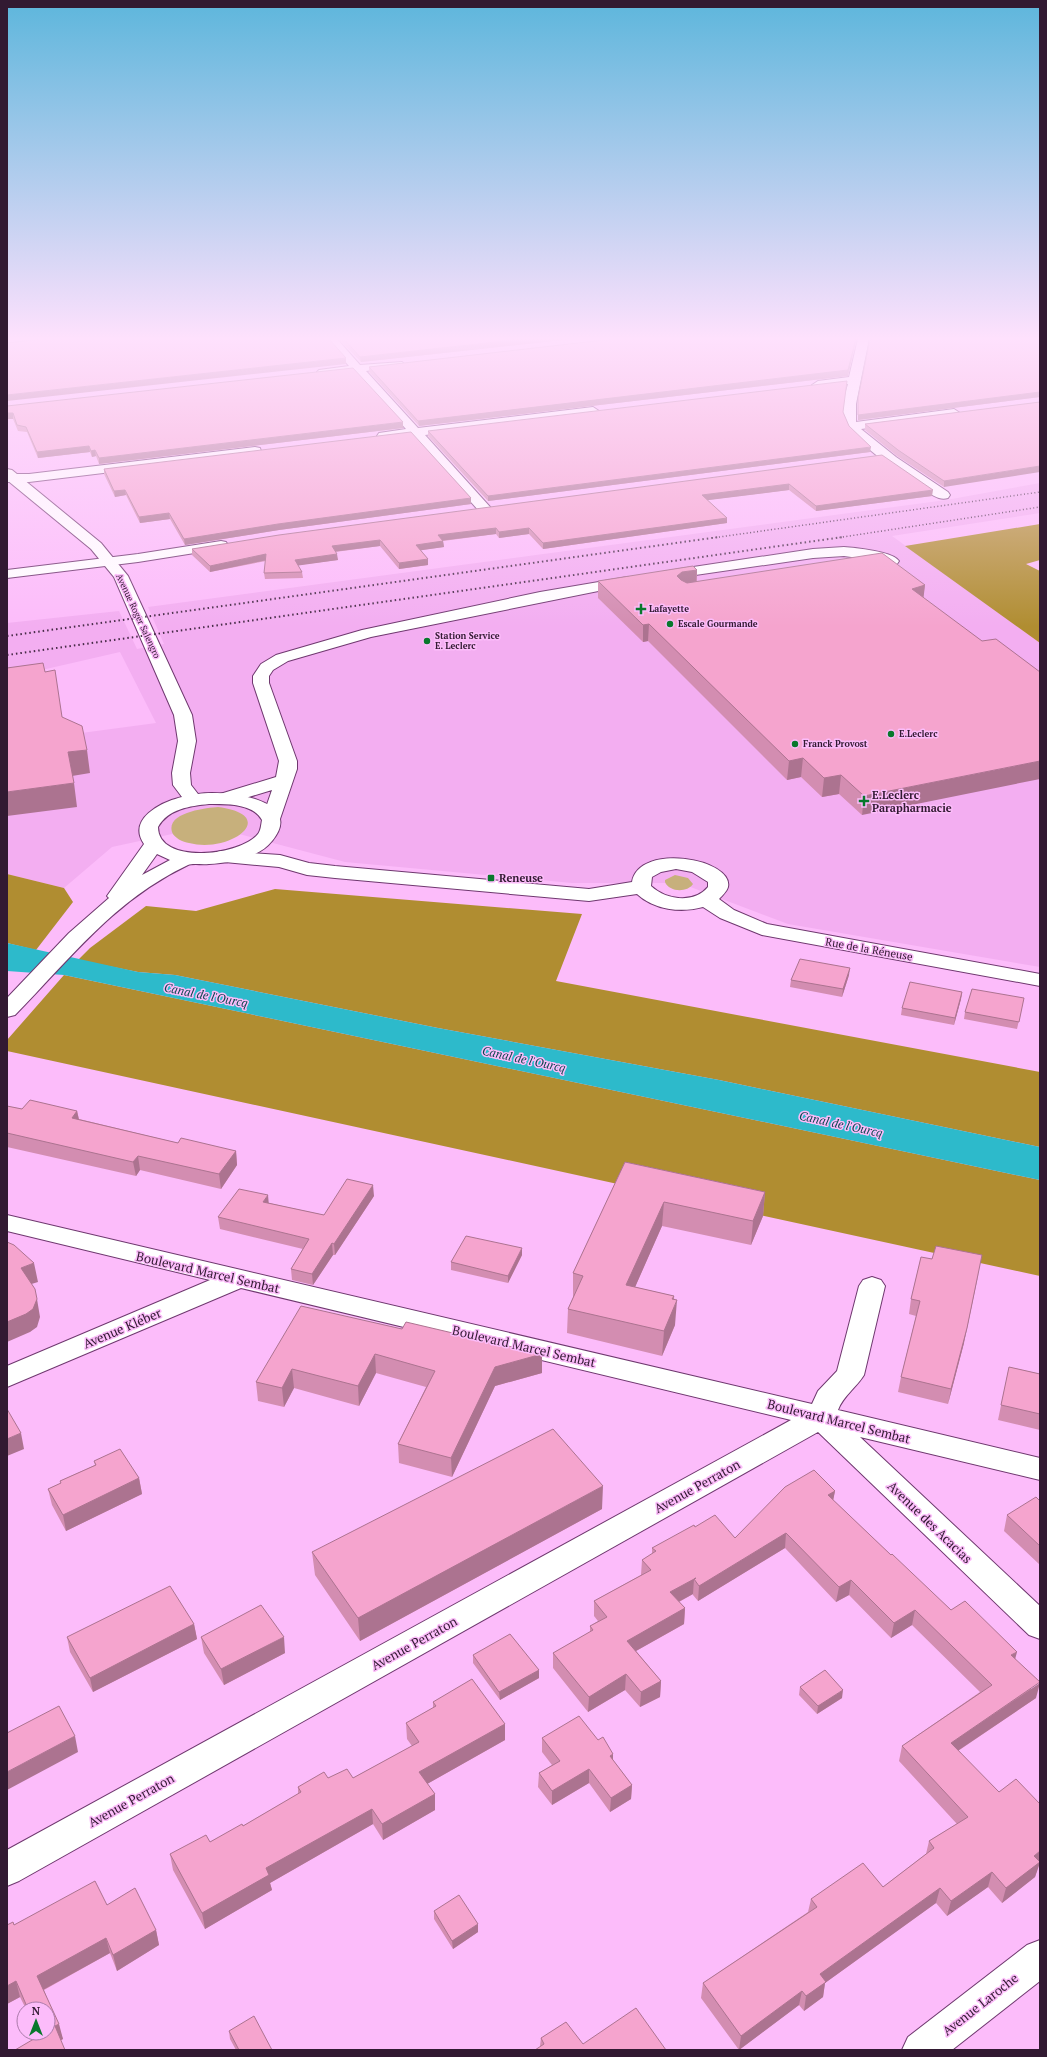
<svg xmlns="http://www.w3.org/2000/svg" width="1047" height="2057" font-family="'PT Serif',serif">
  <rect width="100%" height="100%" fill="#fcbcfa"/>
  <path fill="#f3aef1" d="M1040,483V513L892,536L1040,643V967L788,924L680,883H572L345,862L209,826L112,847L64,888L7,874V743L156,723L120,652L7,678V623L119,611L137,649L164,644L148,607L946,500Z"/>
  <path fill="#c7b07c" d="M218,807C281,815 231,854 189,843C183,842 174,838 172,832C166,812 207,808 218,807Z
    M675,875L688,878L693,884C687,893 669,892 665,882V880Z"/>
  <path fill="#b08d31" d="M1040,524V560L1026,564L1040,571V643L905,546Z
    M7,874L64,888L73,902L36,950L7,943Z
    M275,889L582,914L556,981L1040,1072V1147L719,1080L438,1028L175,975L138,972L78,960L90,948L146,906L196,911Z
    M64,975L1040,1180V1276L7,1051V1040Z"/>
  <path fill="#2dbacb" d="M7,943L138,972L175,975L438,1028L719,1080L1040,1147V1180L64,975L7,971Z"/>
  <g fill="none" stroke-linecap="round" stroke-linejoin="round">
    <g stroke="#6f386f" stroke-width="2">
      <path id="minor" d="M326,339H337L360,365L402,362L404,364L402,366L366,371L418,428L593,407L599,411L593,415L425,435L491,508L489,511H479L412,436L379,439L377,436L379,433L406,429L355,372L319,374L317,372L319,370L349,366Z
        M858,339H869L856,404V422L954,409L960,413L954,417L861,429L896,457L948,492L950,495L948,498C945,499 942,499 939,498C920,491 850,438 843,421C839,411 845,395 848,384L818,389L812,385L818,381L849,377Z
        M255,447L260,448L261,451L260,454L29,482H7V474H29Z
        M221,541L226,542L228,545L226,548L138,562L7,578V570L138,554Z
        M844,547C856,548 892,551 899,561L897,564L879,567L874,566L872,563L873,560L844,556L813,558L668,579L663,578L661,575L663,572L680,569L813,549Z
        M628,577L633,578L635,581L633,584L371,637L288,661L273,670L269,676V683L297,761V769L280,819L278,823L271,825L264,823L262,819L272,790L226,804L220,802L217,798L220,794L276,777L279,761L253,683V676L261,664L276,655L362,630L540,592Z
        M221,851L280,855L309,863L335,866L589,889L632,882C639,842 734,859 728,887C727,891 722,896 719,899L734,910L767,924L1040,974V986L762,935L720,918L703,907C681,913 654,910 637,894L589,901L335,878L307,875L279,867L214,861L211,857L214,853ZM676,869L692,872L708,882V887C694,904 666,900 651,886L652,877L661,872Z
        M7,1215L812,1404L818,1391L837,1371L859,1286L863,1280L872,1277L881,1280L885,1286L864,1375C856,1388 843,1396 838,1410L1040,1458V1480L860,1437L1040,1606V1639L1029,1635L818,1432L19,1881L7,1886V1850L791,1420L241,1288L7,1387V1366L210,1280L7,1231Z
        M1040,1940V1981L952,2050H902L908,2037L1027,1945Z"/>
    </g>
    <g stroke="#6f386f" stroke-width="2">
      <path id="tertiary" d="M7,469L12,470L101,543L128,576L192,715L196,741L190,773L191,785L198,794C223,790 307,798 272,841C259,858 229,863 209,864C202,865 193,863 188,865C114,900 70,959 15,1015L7,1017V998L69,933L109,898L107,896L144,844C127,819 161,802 182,797L173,785L172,773L178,741L174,715L114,577L91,549L7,480ZM209,804C225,804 253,803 262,820C261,825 261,830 258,834C240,856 158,865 158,827C168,809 190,806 209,804ZM157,854L170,860L142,875Z"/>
    </g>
    <use href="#minor" fill="#fff" fill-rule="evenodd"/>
    <use href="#tertiary" fill="#fff" fill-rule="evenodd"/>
    <path stroke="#462a46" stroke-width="1.5" stroke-dasharray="1 2.5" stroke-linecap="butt" d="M712,538L1040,492
      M836,538L1040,507"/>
    <path stroke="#462a46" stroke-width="2" stroke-dasharray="1.5 3" stroke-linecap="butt" d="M7,636L719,537
      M7,655L843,537"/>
  </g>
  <path fill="#d38db1" d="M339,339H571L361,362Z
    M613,339H856L848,376L419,426L369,372V367Z
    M1040,339V397L858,420V398Z
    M1040,402L944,487L897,456L865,430V424Z
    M7,406L403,428L99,464L96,456L92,457L90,452L38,458L27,432L18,431L13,419Z
    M843,412L849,426L870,452L488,501L428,436V431Z
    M882,455L932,496L816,511L789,490L707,500L727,518V523L543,549L529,534L499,538L496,534L443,541L444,547L421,550L428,559V565L399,569L380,546L335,552L338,560L298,565L302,572L303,578L265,579L264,573L266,561L210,572L192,555V549Z
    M104,469L471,498V504L279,530L185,545L170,519L140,523L126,495L115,497L104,474Z
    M697,570V581L925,585L923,597L862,815L839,794L822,797L801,777L787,780L648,641L643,642L598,598V581Z
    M849,975L842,997L790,987L791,980Z
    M962,992L961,999L954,1025L901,1015L902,1008Z
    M1024,998L1017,1029L964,1019L965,1012Z
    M7,1106L22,1109L77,1111L79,1119L178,1143L236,1151L237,1165L221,1189L140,1170L136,1176L7,1147Z
    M625,1162L765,1192L763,1216L751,1245L662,1226L635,1287L674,1296L675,1325L662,1356L567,1333L568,1309L573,1298V1273Z
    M374,1196L335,1255H333L313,1285L292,1280L291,1269L303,1249L220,1229L218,1217L269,1203L324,1215Z
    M522,1255L508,1283L451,1270V1262Z
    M921,1257L964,1343L948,1404L898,1392L901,1377L916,1316L909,1314L911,1299Z
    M402,1329L542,1354V1373L495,1386L452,1477L399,1463L398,1444L426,1387L376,1373L359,1406L294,1388L284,1407L258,1401L256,1382Z
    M1009,1367L1040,1374V1430L998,1420Z
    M94,1461L139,1478L142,1494L66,1531L52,1505L48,1489L61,1483L60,1481L95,1465Z
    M835,1491L833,1500L891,1555L951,1610L1015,1658L1036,1698L958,1751L1039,1863L1035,1877L1002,1903L988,1887L947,1916L936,1903L825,1983L823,1997L804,2011L799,2005L739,2050L701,1998L703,1983L808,1912L811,1899L883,1887L926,1854L929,1841L957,1824L899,1761L902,1746L980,1692L912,1625L891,1638L849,1595L836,1602L785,1548L698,1601L693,1595V1594L679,1602L685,1608L684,1624L636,1651L661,1681L660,1697L640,1707L625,1690L588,1712L553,1668V1653L590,1632V1626L598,1621L594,1616V1601L641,1575L642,1560L652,1554V1548L695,1527L735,1538Z
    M1040,1501V1565L1004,1531L1007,1515Z
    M602,1509L360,1641L315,1575L312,1552Z
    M194,1624L197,1639L93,1692L70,1652L67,1637Z
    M201,1637L285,1653L224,1685L204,1653Z
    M473,1655L539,1678L500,1700L473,1663Z
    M800,1687L842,1698L817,1714L799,1695Z
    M433,1702L505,1724V1740L427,1784L435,1794V1810L383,1840L373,1824L270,1883L272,1890L205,1929L173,1870L170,1854L210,1842L243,1826L298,1794V1787L328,1778H353L412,1746L407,1739L406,1723L433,1708Z
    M542,1738L613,1760L632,1785L631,1799L610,1812L589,1783L552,1805L538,1787L539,1773L552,1765L542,1752Z
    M107,1905L156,1930L159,1945L117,1971L110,1953L44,1990L63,2039L61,2040L37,2037L36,2033H48V2009H26L20,1997L7,2004L14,1925Z
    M434,1911L478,1932L453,1949L434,1919Z
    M229,2031L272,2050H236L230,2039Z
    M541,2038L583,2044L540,2046Z"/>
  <path fill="#ac7390" d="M523,339H571L361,362L360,357Z
    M856,339L848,376L419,426L418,421Z
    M346,358V364L7,401V395Z
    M1040,392V397L858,420V415Z
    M7,413H13V419H7Z
    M403,422V428L99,464V458Z
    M89,446L90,452L38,458L37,452Z
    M871,447L870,452L488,501V496Z
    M95,450L96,456L92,457L91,451Z
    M1040,466V472L944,487V481Z
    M789,484V490L701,501L702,495Z
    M125,490L126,495L115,497L114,491Z
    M933,490L932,496L816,511V506Z
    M471,498V504L279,530L185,545L184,539L278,524Z
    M169,513L170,519L140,523L139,517Z
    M727,518V523L543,549V543Z
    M496,528V534L439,541L438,535Z
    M529,528V534L499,538V532Z
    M380,540V546L332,552V546Z
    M443,541L444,547L416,551V545Z
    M266,554L267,560L210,572V566Z
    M337,554L338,560L295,566V560Z
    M428,559V565L399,569V563Z
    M697,570L696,586L681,589L677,576L682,572Z
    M925,585L923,602L912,589Z
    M649,624L648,641L643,642V625Z
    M87,750L90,773L72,776L68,752Z
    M803,758L801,777L787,780L789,761Z
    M1040,761V779L862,815L864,796Z
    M841,775L839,794L822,797L824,778Z
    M74,783L77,807L7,816V792Z
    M850,968L849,975L842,997L843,989Z
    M962,992L961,999L954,1025L955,1018Z
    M77,1111L80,1125L72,1118Z
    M236,1151L237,1165L221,1189L219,1174Z
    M138,1156L140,1170L136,1176L133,1162Z
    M373,1185L374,1196L335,1255L334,1244Z
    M765,1192L763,1216L751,1245L753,1221Z
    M268,1195L269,1206L263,1202Z
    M664,1202L662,1226L625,1310L626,1285Z
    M332,1243L333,1255L313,1285L312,1274Z
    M522,1248V1255L508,1283V1276Z
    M34,1263L38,1282L25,1286L21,1268Z
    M979,1271L964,1343L948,1404L951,1389Z
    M674,1296L673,1310L677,1300L675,1325L662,1356L664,1331Z
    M37,1299L40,1317L37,1327L30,1332L7,1342V1322Z
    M375,1354L376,1373L359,1406L358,1386Z
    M542,1354V1373L495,1386L452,1477L451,1458L495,1367Z
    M292,1369L294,1388L284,1407L282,1388Z
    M21,1433L24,1449L7,1456V1439Z
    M139,1478L142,1494L66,1531L63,1515Z
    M603,1486L602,1509L360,1641L358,1618Z
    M835,1491L832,1506L828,1495Z
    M786,1533L785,1548L698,1601L699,1586Z
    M696,1578L694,1579L693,1594L669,1607L670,1592Z
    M851,1580L849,1595L836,1602L839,1587Z
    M685,1608L684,1624L627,1656V1641Z
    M915,1610L912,1625L891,1638L894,1623Z
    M194,1624L197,1639L93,1692L90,1678Z
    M284,1637L285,1653L224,1685L221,1669Z
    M1017,1652L1013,1667L1011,1655Z
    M539,1670V1678L500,1700L499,1692Z
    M626,1674L625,1690L588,1712L589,1697Z
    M661,1681L660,1697L640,1707L641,1692Z
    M1040,1683L1036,1698L947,1758L951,1743Z
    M843,1690L842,1698L817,1714L818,1706Z
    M505,1724V1740L420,1788L419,1772Z
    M75,1736L78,1752L7,1790V1772Z
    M613,1754V1768L610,1756Z
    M589,1769V1783L552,1805V1791Z
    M632,1785L631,1799L610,1812L611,1798Z
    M435,1794V1810L383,1840L382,1824Z
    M372,1809L373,1824L270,1883L272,1890L205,1929L202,1913L266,1868Z
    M1040,1851V1863L1035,1877L1002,1903L1006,1888L1034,1856Z
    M992,1872L988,1887L947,1916L951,1901Z
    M940,1888L936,1903L825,1983L823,1997L804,2011L806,1996L820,1974Z
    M478,1924V1932L453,1949L452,1941Z
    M156,1930L159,1945L117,1971L113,1955Z
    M106,1938L110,1953L41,1991L37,1976Z
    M16,1981L20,1997L7,2004V1986Z
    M802,1991L799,2005L739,2050L741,2036Z
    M59,2024L63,2039L59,2041L55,2026Z"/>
  <path fill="#f5a4ce" stroke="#ac7390" d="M41,339H329L346,358L7,395V343Z
    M344,339H523L360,357Z
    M613,339H856L848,370L418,421L369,367Z
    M870,339H1040V392L858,415V398Z
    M353,368L403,422L99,458L95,450L91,451L89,446L37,452L26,427L17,425L13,413H7V406Z
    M847,381L843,412L849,426L871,447L488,496L428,431Z
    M1040,402V466L944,481L898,450L865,424Z
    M411,432L471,498L278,524L184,539L169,513L139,517L125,490L114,491L104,469Z
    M882,455L933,490L816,506L789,484L702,495L727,518L543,543L529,528L499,532L496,528L438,535L443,541L416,545L428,559L399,563L380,540L332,546L337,554L295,560L302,572L264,573L266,554L210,566L192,549L279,535Z
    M882,553L925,585L912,589L982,641L996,639L1040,672V761L864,796L841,775L824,778L803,758L789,761L649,624L643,625L598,581L693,566L697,570L682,572L677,576L681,580L687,583Z
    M43,663L45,672L55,670L62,717L82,726L87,750L68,752L74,783L7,792V668Z
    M800,959L850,968L843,989L791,980Z
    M910,982L962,992L955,1018L902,1008Z
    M972,989L1024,998L1019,1022L965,1012Z
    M30,1100L77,1111L72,1118L178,1143L181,1138L236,1151L219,1174L138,1156L133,1162L7,1133V1106L22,1109Z
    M625,1162L765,1192L753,1221L664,1202L626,1285L674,1296L672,1299L677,1300L664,1331L568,1309L583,1276L573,1273Z
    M347,1179L373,1185L334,1244L332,1243L312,1274L291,1269L309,1239L218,1217L239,1189L268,1195L263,1202L324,1215Z
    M466,1236L522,1248L508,1276L451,1262Z
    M7,1242L14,1245L34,1263L21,1268L35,1289L37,1299L33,1309L26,1314L7,1322Z
    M936,1246L982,1255L967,1328L951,1389L901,1377L920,1301L911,1299L921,1257L932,1259Z
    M301,1306L402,1329L406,1322L542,1354L495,1367L451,1458L398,1444L435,1371L375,1354L358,1386L292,1369L282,1388L256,1382Z
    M1009,1367L1040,1374V1414L1001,1405Z
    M7,1409L21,1433L7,1439Z
    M553,1429L603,1486L358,1618L312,1552Z
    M120,1449L139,1478L63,1515L48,1489L61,1483L60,1481L96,1465L94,1461Z
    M814,1470L835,1491L828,1495L891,1555L892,1554L951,1610L965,1601L1017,1652L1011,1655L1040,1682L951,1743L999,1792L1016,1779L1040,1804V1851L1034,1856L1040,1862L1006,1888L992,1872L951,1901L940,1888L820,1974L826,1982L806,1996L802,1991L741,2036L703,1983L817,1907L811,1899L863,1863L883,1887L934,1848L929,1841L968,1817L902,1746L992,1685L915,1610L894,1623L851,1580L839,1587L786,1533L699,1586L694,1579L696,1578L670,1592L685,1608L627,1641L661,1681L641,1692L626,1674L589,1697L553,1653L593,1630L590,1626L607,1617L594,1601L651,1570L642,1560L656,1551L652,1548L694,1525L695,1527L715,1515L735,1538L785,1487Z
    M1036,1497L1040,1501V1546L1007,1515Z
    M170,1586L194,1624L90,1678L67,1637Z
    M261,1605L284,1637L221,1669L201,1637Z
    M510,1634L539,1670L499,1692L473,1655Z
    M825,1670L843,1690L818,1706L800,1687Z
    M472,1679L505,1724L419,1772L435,1794L382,1824L372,1809L266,1868L269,1875L202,1913L170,1854L206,1835L210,1842L242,1824L243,1826L301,1792L298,1787L324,1772L328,1778L347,1769L353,1778L419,1742L406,1723L436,1706L433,1702Z
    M59,1706L75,1736L7,1772V1733Z
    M579,1716L598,1740L603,1737L613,1754L610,1756L632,1785L611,1798L589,1769L552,1791L539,1773L560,1761L542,1738Z
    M95,1881L107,1905L135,1888L156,1930L113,1955L106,1938L37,1976L59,2024L55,2026L65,2050H15L44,2033H48V2030L50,2029L48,2030V2009H28L16,1981L7,1986V1925L13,1922L14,1925Z
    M459,1895L478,1924L452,1941L434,1911Z
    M636,2008L666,2050H535L544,2044L541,2038L566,2022L583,2044Z
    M254,2016L272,2050H239L229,2031Z
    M38,2033H43L39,2036Z"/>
  <linearGradient id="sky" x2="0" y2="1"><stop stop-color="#5db6dc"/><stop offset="0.54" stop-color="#fee1fd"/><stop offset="1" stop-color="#fee1fd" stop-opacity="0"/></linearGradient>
  <rect width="1047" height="627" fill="url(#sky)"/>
  <g fill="#08782c" stroke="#fcbcfa" stroke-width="1.5">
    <path d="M639 603h4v4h4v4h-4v4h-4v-4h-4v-4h4z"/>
    <circle cx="670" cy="624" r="4"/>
    <circle cx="427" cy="641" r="4"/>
    <circle cx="891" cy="734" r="4"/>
    <circle cx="795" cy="744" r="4"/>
    <path d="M862 795h4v4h4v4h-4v4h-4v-4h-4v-4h4z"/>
    <rect x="487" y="874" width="8" height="8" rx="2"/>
  </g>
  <g text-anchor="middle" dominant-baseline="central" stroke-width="3" stroke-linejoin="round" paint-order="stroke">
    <g font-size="9" font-weight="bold" fill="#321a32" stroke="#fcbcfa" text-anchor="start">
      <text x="649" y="609">Lafayette</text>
      <text x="678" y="624">Escale Gourmande</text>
      <text x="435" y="636">Station Service<tspan x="435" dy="10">E. Leclerc</tspan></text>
      <text x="899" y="734">E.Leclerc</text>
      <text x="803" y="744">Franck Provost</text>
    </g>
    <g font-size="9" fill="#321a32" stroke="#fcbcfa">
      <text transform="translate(138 616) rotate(65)">Avenue Roger Salengro</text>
    </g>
    <g font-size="11" font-weight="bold" fill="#321a32" stroke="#fcbcfa" text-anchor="start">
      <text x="872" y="795">E.Leclerc<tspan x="872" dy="13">Parapharmacie</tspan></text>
      <text x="499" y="878">Reneuse</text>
    </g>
    <g font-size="11" fill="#321a32" stroke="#fcbcfa">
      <text transform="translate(869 949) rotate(10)">Rue de la Réneuse</text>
    </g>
    <g font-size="12" font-style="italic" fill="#0a464e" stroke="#fcbcfa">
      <text transform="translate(206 995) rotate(11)">Canal de l'Ourcq</text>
      <text transform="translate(524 1059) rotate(12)">Canal de l'Ourcq</text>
      <text transform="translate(841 1124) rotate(12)">Canal de l'Ourcq</text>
    </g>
    <g font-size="13" fill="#321a32" stroke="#fcbcfa">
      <text transform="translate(208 1272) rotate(13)">Boulevard Marcel Sembat</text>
      <text transform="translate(122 1328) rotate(-23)">Avenue Kléber</text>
      <text transform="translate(524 1346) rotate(13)">Boulevard Marcel Sembat</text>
      <text transform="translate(839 1421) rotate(14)">Boulevard Marcel Sembat</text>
      <text transform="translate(697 1486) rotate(-29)">Avenue Perraton</text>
      <text transform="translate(930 1522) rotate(44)">Avenue des Acacias</text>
      <text transform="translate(414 1643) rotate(-29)">Avenue Perraton</text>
      <text transform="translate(131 1800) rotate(-29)">Avenue Perraton</text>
      <text transform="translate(980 2004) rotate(-38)">Avenue Laroche</text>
    </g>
  </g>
  <rect width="1047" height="2057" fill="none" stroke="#321a32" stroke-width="16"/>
  <g transform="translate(36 2021)"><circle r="19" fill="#fcbcfa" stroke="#ab7baa"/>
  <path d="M0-3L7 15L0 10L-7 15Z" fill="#08782c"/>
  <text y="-6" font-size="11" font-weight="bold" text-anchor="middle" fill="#321a32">N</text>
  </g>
</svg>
